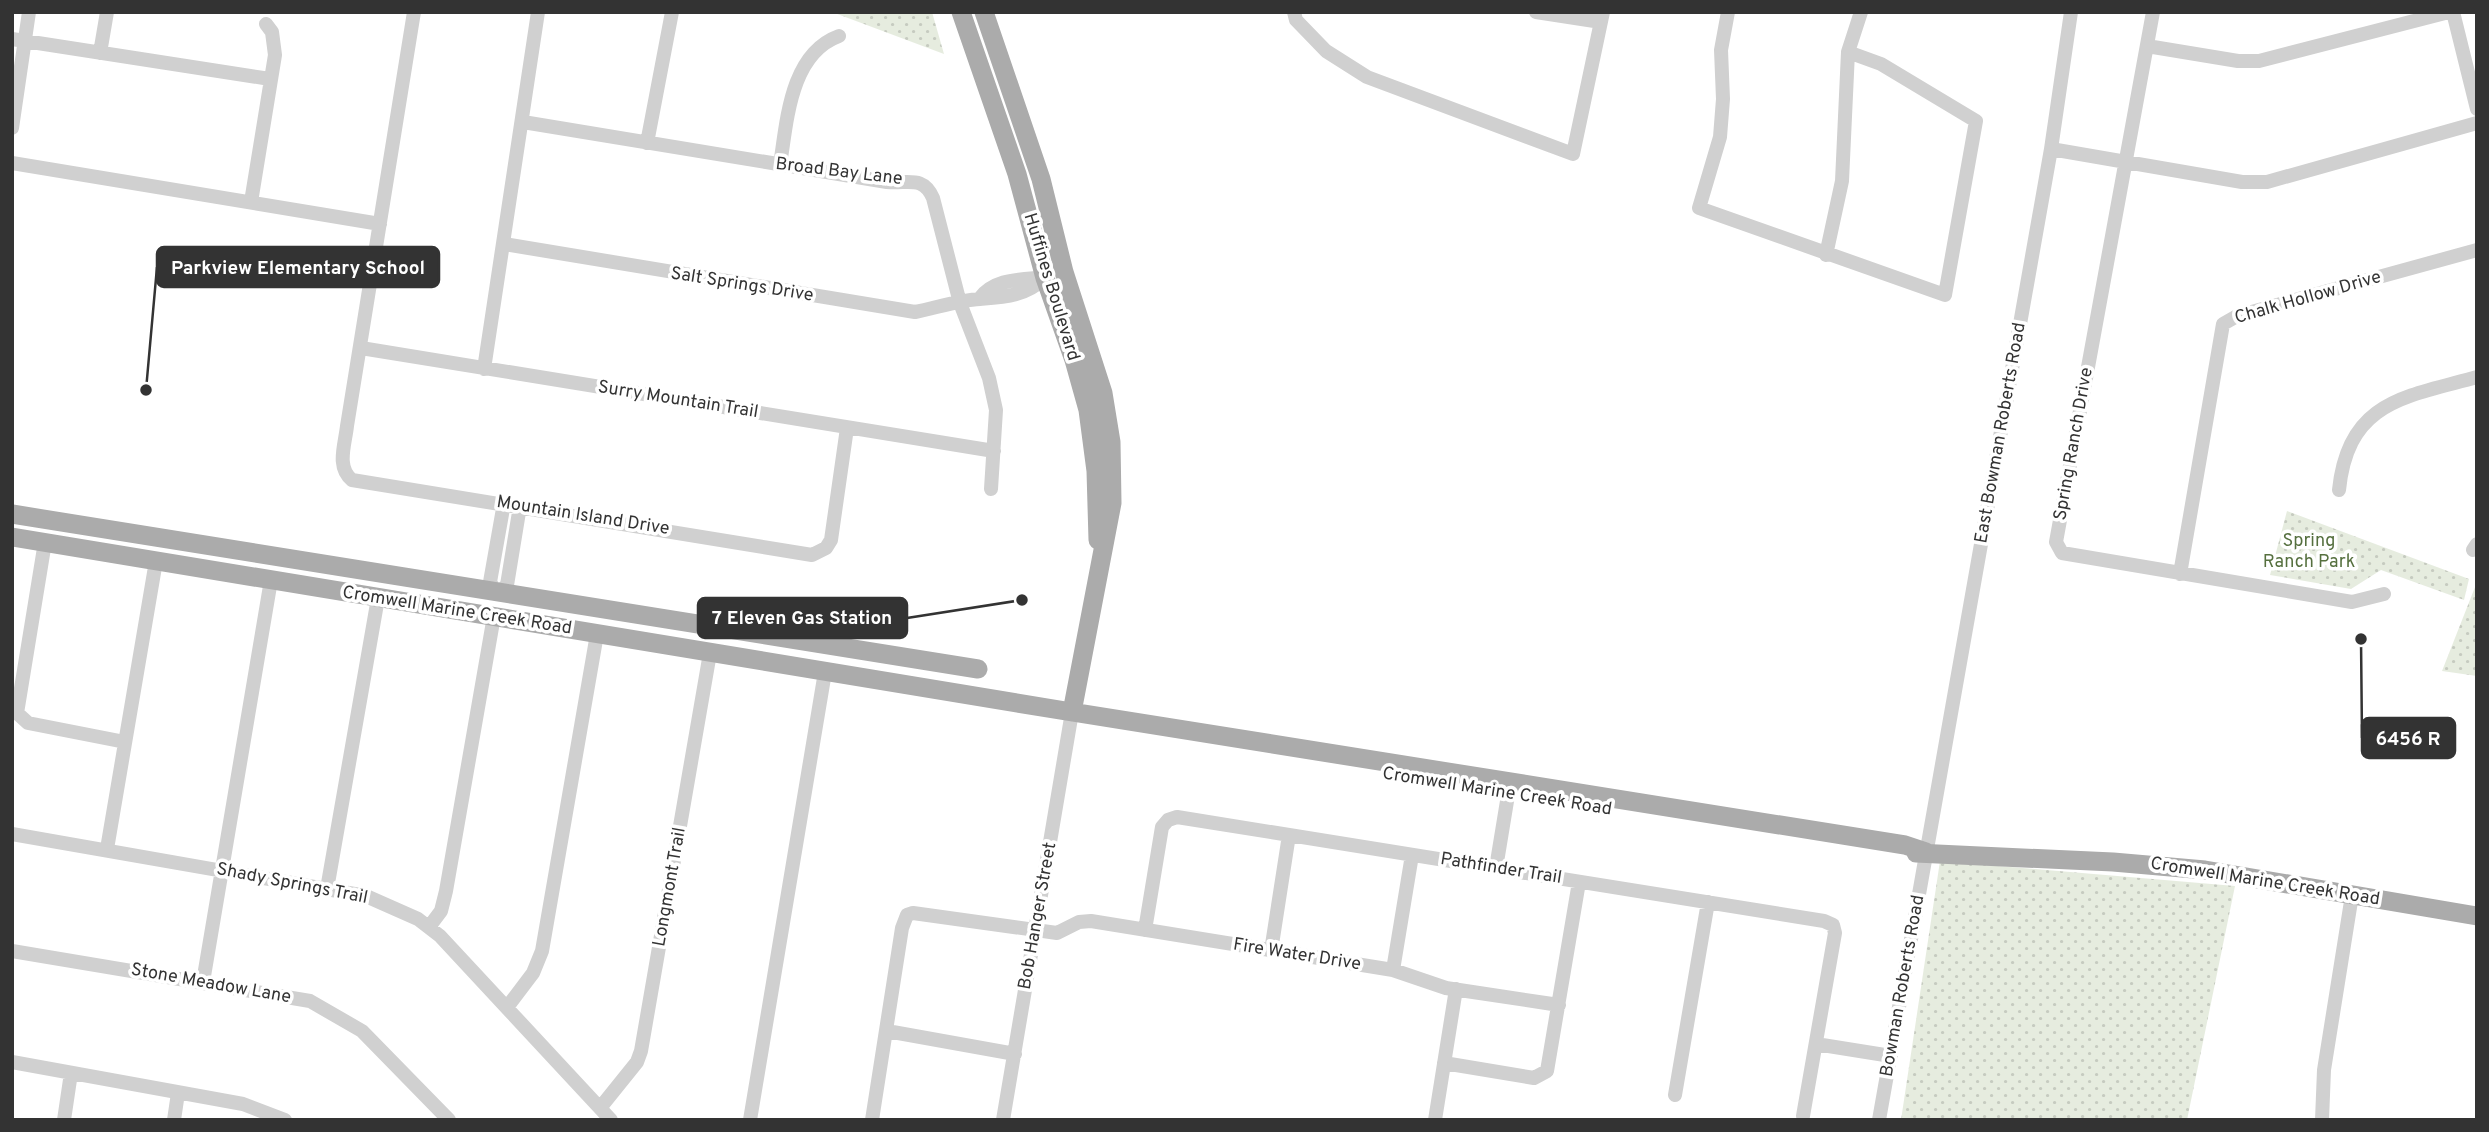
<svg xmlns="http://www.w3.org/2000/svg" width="2489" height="1132" font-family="Overpass,sans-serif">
  <defs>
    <pattern id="grass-dots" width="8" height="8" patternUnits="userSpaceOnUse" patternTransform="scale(1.75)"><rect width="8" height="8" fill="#e6ecdf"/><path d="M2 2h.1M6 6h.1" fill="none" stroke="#c6cbc0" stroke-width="1.8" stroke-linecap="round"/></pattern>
  </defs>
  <rect width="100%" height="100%" fill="#fff"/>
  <path fill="url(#grass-dots)" d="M832,12H932L944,54Z
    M2287,511L2469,579L2464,600L2381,570L2351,589L2270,575Z
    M2477,582V676L2442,671Z
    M1940,861L2235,886L2187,1120H1901Z"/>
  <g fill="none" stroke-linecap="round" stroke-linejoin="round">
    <path stroke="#d0d0d0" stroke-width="14" d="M414,12L347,426C345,445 336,467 352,480L812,555L826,548L831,540L847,428
      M1294,12L1296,20L1326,51L1367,77L1573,154L1603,12
      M1536,12L1601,22
      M1728,12L1721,50L1723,99L1720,137L1699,208L1945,295L1976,121L1881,64L1848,52
      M2153,12L2056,542L2062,553L2352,602L2384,594
      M2453,12L2477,109
      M12,39L270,79
      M2147,46L2238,61H2259L2449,12
      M100,53L107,12
      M523,122L887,182C908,184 923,175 933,198L960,303L989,378L996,410L991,489
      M12,128L29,12
      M647,143L672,12
      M2051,149L2242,182H2267L2477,123
      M12,163L380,224
      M780,165C787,121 790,54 839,36
      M251,202L275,55L272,32L266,24
      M504,244L915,312C936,308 959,300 980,299C1006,297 1025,296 1045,278
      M1826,255L1842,181L1848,52L1861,12
      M979,299C995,277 1024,280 1048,277
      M361,348L994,451
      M484,369L538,12
      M2339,490C2348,401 2405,397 2477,377
      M504,503L490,582L497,594L507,585L520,506
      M45,542L17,713L28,723L125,742
      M2473,550L2477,544
      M2180,574L2223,324L2237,316L2477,250
      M12,834L366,896L418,919L440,936L611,1120
      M107,849L156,561
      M1496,868L1508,795
      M327,889L378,598
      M429,927L441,911L446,891L494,616
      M1145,930L1162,827L1168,820L1177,817L1824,921L1833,925L1835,933L1803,1116
      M12,951L310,1001L362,1031L449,1120
      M1271,951L1289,835
      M1393,970L1412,855
      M203,982L271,580
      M508,1006L533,973L542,951L597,634
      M887,1031L1015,1054
      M1816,1044L1891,1056
      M12,1062L243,1104L285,1120
      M1444,1063L1534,1078L1547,1071L1579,882
      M1675,1095L1708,902
      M600,1108L637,1062L641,1051L710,653
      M64,1120L71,1073
      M174,1120L178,1093
      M750,1120L825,672
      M872,1120L902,928L907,915L913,913L1057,933L1079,922L1091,921L1393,970L1446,988L1559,1005
      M1003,1120L1072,712
      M1435,1120L1456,989
      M1879,1120L2051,149L2071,12
      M2322,1120L2324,1070L2352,895"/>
    <path stroke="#ababab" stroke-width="19" d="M961,12L1017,174L1045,278L1074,360L1088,410L1096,471L1098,540
      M984,12L1041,179L1064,272L1103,393L1111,442L1112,503L1072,712
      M12,514L978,669
      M12,537L1072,712L1905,845L1926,852
      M1916,853L2113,862L2205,870L2477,916"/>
  </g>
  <g text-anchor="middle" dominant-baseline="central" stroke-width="7" stroke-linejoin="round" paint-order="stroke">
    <g font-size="18" fill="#333" stroke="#fff">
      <text transform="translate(839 172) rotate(7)">Broad Bay Lane</text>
      <text transform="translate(742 285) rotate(9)">Salt Springs Drive</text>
      <text transform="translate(1051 287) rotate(73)">Huffines Boulevard</text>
      <text transform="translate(2308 298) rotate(-16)">Chalk Hollow Drive</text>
      <text transform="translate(678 400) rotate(9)">Surry Mountain Trail</text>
      <text transform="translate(2001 433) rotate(-80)">East Bowman Roberts Road</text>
      <text transform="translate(2074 444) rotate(-80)">Spring Ranch Drive</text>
      <text transform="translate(583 516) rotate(9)">Mountain Island Drive</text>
      <text transform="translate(457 611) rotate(9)">Cromwell Marine Creek Road</text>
      <text transform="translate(1497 792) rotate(9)">Cromwell Marine Creek Road</text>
      <text transform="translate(1501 869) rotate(9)">Pathfinder Trail</text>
      <text transform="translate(2265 882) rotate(9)">Cromwell Marine Creek Road</text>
      <text transform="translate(292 884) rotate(11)">Shady Springs Trail</text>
      <text transform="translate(670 887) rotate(-80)">Longmont Trail</text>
      <text transform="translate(1038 916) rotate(-80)">Bob Hanger Street</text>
      <text transform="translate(1297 955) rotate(9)">Fire Water Drive</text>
      <text transform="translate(211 984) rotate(10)">Stone Meadow Lane</text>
      <text transform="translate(1903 986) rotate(-80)">Bowman Roberts Road</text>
    </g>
    <g font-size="18" fill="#56703f" stroke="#fff">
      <text x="2309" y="541">Spring<tspan x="2309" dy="21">Ranch Park</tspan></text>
    </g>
  </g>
  <path fill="none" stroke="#333" stroke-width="2.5" d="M146 390L157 267M1022 600L907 618M2361 639L2362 738"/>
  <g fill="#333" stroke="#fff" stroke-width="2.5">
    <circle cx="146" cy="390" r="7"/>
    <circle cx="1022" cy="600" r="7"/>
    <circle cx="2361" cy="639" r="7"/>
  </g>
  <g fill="#333" stroke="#333" stroke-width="2.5">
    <rect x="157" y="247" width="282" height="40" rx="7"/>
    <rect x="698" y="598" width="209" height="40" rx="7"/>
    <rect x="2362" y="718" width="93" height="40" rx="7"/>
  </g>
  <g font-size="19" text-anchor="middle" font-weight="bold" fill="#fff">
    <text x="298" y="274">Parkview Elementary School</text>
    <text x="802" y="624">7 Eleven Gas Station</text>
    <text x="2408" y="745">6456 R</text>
  </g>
  <rect width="2489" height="1132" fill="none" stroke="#333333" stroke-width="28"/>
</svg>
